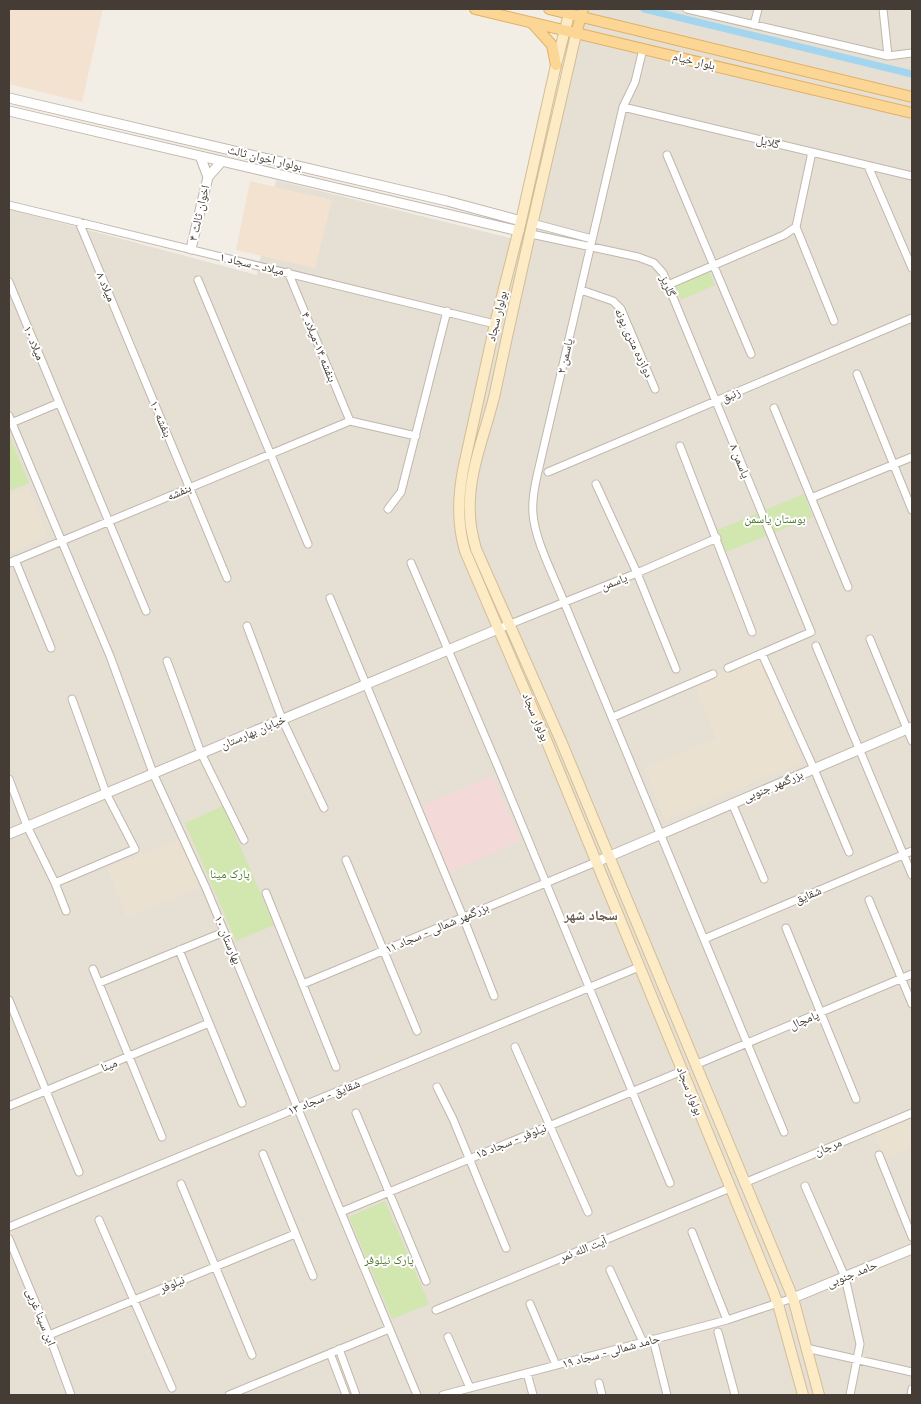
<svg xmlns="http://www.w3.org/2000/svg" width="921" height="1404" font-family="'Nunito Sans','Noto Naskh Arabic',sans-serif">
  <rect width="100%" height="100%" fill="#f2eee6"/>
  <path fill="#e6dfd4" d="M586,9H912V1395H9V209L257,275L276,180L534,244Z"/>
  <path fill="#f4e2d1" d="M9,9H103L82,102L9,84Z
    M250,181L332,200L315,268L236,250Z"/>
  <path fill="#ebe1d0" d="M28,487L48,537L9,553V495Z
    M758,658L802,762L665,820L644,768L716,738L694,685Z
    M180,839L199,888L127,917L107,868Z
    M912,1117V1147L885,1159L874,1134Z"/>
  <path fill="#f3dad9" d="M489,777H493L520,841L450,872L423,809V805Z"/>
  <path fill="#d2e6af" d="M708,269L715,285L681,300L673,283Z
    M9,435L29,483L9,491Z
    M804,494L813,517L726,552L717,530Z
    M223,806L274,925L236,941L185,823Z
    M385,1201L429,1304L392,1319L349,1217Z"/>
  <g fill="none" stroke-linecap="round" stroke-linejoin="round">
    <path stroke="#a3d6ee" stroke-width="7" d="M644,9L912,74"/>
    <g stroke="#c1b7ac" stroke-width="9">
      <path id="minor" d="M687,9L888,56L912,53
        M883,9L888,56
        M754,25L758,9
        M643,49L635,82L623,107L537,476C534,489 532,502 533,514C535,541 554,576 564,602L784,1132
        M623,107L912,176
        M667,155L751,354
        M868,166L912,268
        M9,205L495,324
        M79,222L227,578
        M532,223L592,239
        M796,227L834,321
        M796,227L812,152
        M531,234L638,257L654,263L663,273L811,632L728,668
        M288,272L350,421
        M198,280L308,544
        M9,282L146,611
        M668,285L784,235L796,227
        M581,290L613,301L621,309L655,389
        M857,374L912,510
        M774,408L848,587
        M9,416L110,656L153,773L206,888L417,1395
        M350,421L416,436
        M9,424L59,403
        M680,446L752,632
        M548,472L912,318
        M596,484L637,573L676,669
        M811,498L912,457
        M388,509L401,492L447,311
        M15,560L51,648
        M9,563L350,421
        M411,563L498,767L670,1183
        M330,598L463,917L494,996
        M247,626L282,719L324,808
        M498,629L637,573L717,538
        M870,639L912,741
        M816,646L912,875
        M762,654L814,769L849,852
        M167,661L201,753L244,840
        M613,717L713,674
        M9,779L27,826L55,883L66,911
        M732,803L764,879
        M346,860L417,1031
        M55,883L135,849L106,793L72,699
        M266,893L336,1067
        M869,900L912,1004
        M786,928L856,1099
        M704,939L912,851
        M179,950L242,1103
        M93,969L162,1137
        M99,983L224,932
        M303,984L596,862
        M9,1000L79,1172
        M515,1047L588,1212
        M695,1065L912,974
        M437,1087L453,1119L506,1248
        M9,1106L209,1023
        M356,1113L426,1281
        M263,1154L313,1276
        M879,1155L912,1237
        M744,1183L912,1113
        M181,1184L252,1355
        M805,1186L845,1277L860,1344L850,1395
        M341,1212L682,1071
        M99,1220L172,1388
        M9,1227L639,967
        M692,1232L727,1320
        M9,1239L49,1335L71,1395
        M610,1270L643,1342
        M530,1304L556,1365
        M436,1310L730,1188
        M718,1332L735,1395
        M49,1335L295,1234
        M448,1337L470,1388
        M653,1339L667,1395
        M806,1348L912,1372
        M339,1349L356,1395
        M330,1353L346,1395
        M527,1373L533,1395
        M599,1383L602,1395
        M229,1395L389,1329
        M443,1395L727,1320L793,1298
        M911,1395L912,1389"/>
    </g>
    <g stroke="#c1b7ac" stroke-width="11">
      <path id="tertiary" d="M9,98L447,201L521,221
        M9,111L519,231
        M200,156L208,177
        M191,249L208,177L222,161
        M9,834L498,629
        M596,862L912,727
        M793,1298L912,1249"/>
    </g>
    <g stroke="#d2bd97" stroke-width="12">
      <path id="secondary" d="M569,14L556,65L521,221L495,324L463,470C458,498 457,523 465,551L547,742L771,1286L778,1304L803,1395
        M576,34C549,153 520,273 495,393C486,432 467,474 470,515C470,526 473,538 476,549L561,741L793,1298L819,1395"/>
    </g>
    <g stroke="#e1b165" stroke-width="12">
      <path id="primary" d="M475,9L912,113
        M549,9L912,97
        M532,23L552,45L556,65
        M576,34L583,9"/>
    </g>
    <use href="#minor" stroke="#fff" stroke-width="7"/>
    <use href="#tertiary" stroke="#fff" stroke-width="9"/>
    <use href="#secondary" stroke="#fdebc5" stroke-width="10"/>
    <use href="#primary" stroke="#fcd695" stroke-width="10"/>
  </g>
  <g text-anchor="middle" dominant-baseline="central" stroke-width="4" stroke-linejoin="round" paint-order="stroke">
    <g font-size="12" fill="#453d35" stroke="#fff">
      <text transform="translate(694 61) rotate(13)">بلوار خیام</text>
      <text transform="translate(768 142) rotate(13)">گلایل</text>
      <text transform="translate(265 158) rotate(13)">بولوار اخوان ثالث</text>
      <text transform="translate(199 213) rotate(-77)">اخوان ثالث ۴</text>
      <text transform="translate(252 264) rotate(13)">میلاد - سجاد ۱</text>
      <text transform="translate(668 286) rotate(67)">گلریز</text>
      <text transform="translate(106 287) rotate(67)">میلاد ۸</text>
      <text transform="translate(497 316) rotate(-76)">بولوار سجاد</text>
      <text transform="translate(34 343) rotate(67)">میلاد ۱۰</text>
      <text transform="translate(634 343) rotate(65)">دوازده متری پونه</text>
      <text transform="translate(319 347) rotate(68)">بنفشه ۱۴-میلاد ۴</text>
      <text transform="translate(565 356) rotate(-77)">یاسمن ۲</text>
      <text transform="translate(731 395) rotate(-23)">زنبق</text>
      <text transform="translate(161 419) rotate(67)">بنفشه ۱۰</text>
      <text transform="translate(740 461) rotate(68)">یاسمن ۸</text>
      <text transform="translate(179 492) rotate(-23)">بنفشه</text>
      <text transform="translate(614 582) rotate(-21)">یاسمن</text>
      <text transform="translate(536 717) rotate(67)">بولوار سجاد</text>
      <text transform="translate(253 732) rotate(-23)">خیابان بهارستان</text>
      <text transform="translate(773 786) rotate(-23)">بزرگمهر جنوبی</text>
      <text transform="translate(808 895) rotate(-23)">شقایق</text>
      <text transform="translate(437 928) rotate(-23)">بزرگمهر شمالی - سجاد ۱۱</text>
      <text transform="translate(228 940) rotate(67)">بهارستان ۱۰</text>
      <text transform="translate(804 1020) rotate(-23)">پامچال</text>
      <text transform="translate(109 1065) rotate(-22)">مینا</text>
      <text transform="translate(690 1091) rotate(68)">بولوار سجاد</text>
      <text transform="translate(324 1097) rotate(-22)">شقایق - سجاد ۱۳</text>
      <text transform="translate(511 1141) rotate(-22)">نیلوفر - سجاد ۱۵</text>
      <text transform="translate(828 1147) rotate(-22)">مرجان</text>
      <text transform="translate(583 1249) rotate(-22)">آیت الله نمر</text>
      <text transform="translate(852 1274) rotate(-22)">حامد جنوبی</text>
      <text transform="translate(172 1284) rotate(-23)">نیلوفر</text>
      <text transform="translate(41 1317) rotate(68)">ابن سینا غربی</text>
      <text transform="translate(611 1351) rotate(-15)">حامد شمالی - سجاد ۱۹</text>
    </g>
    <g font-size="12" fill="#4d752a" stroke="#fff">
      <text x="775" y="519">بوستان یاسمن</text>
      <text x="230" y="874">پارک مینا</text>
      <text x="389" y="1260">پارک نیلوفر</text>
    </g>
    <g font-size="14" font-weight="bold" fill="#675a4d" stroke="#fff">
      <text x="591" y="915">سجاد شهر</text>
    </g>
  </g>
  <rect width="921" height="1404" fill="none" stroke="#453d35" stroke-width="20"/>
</svg>
